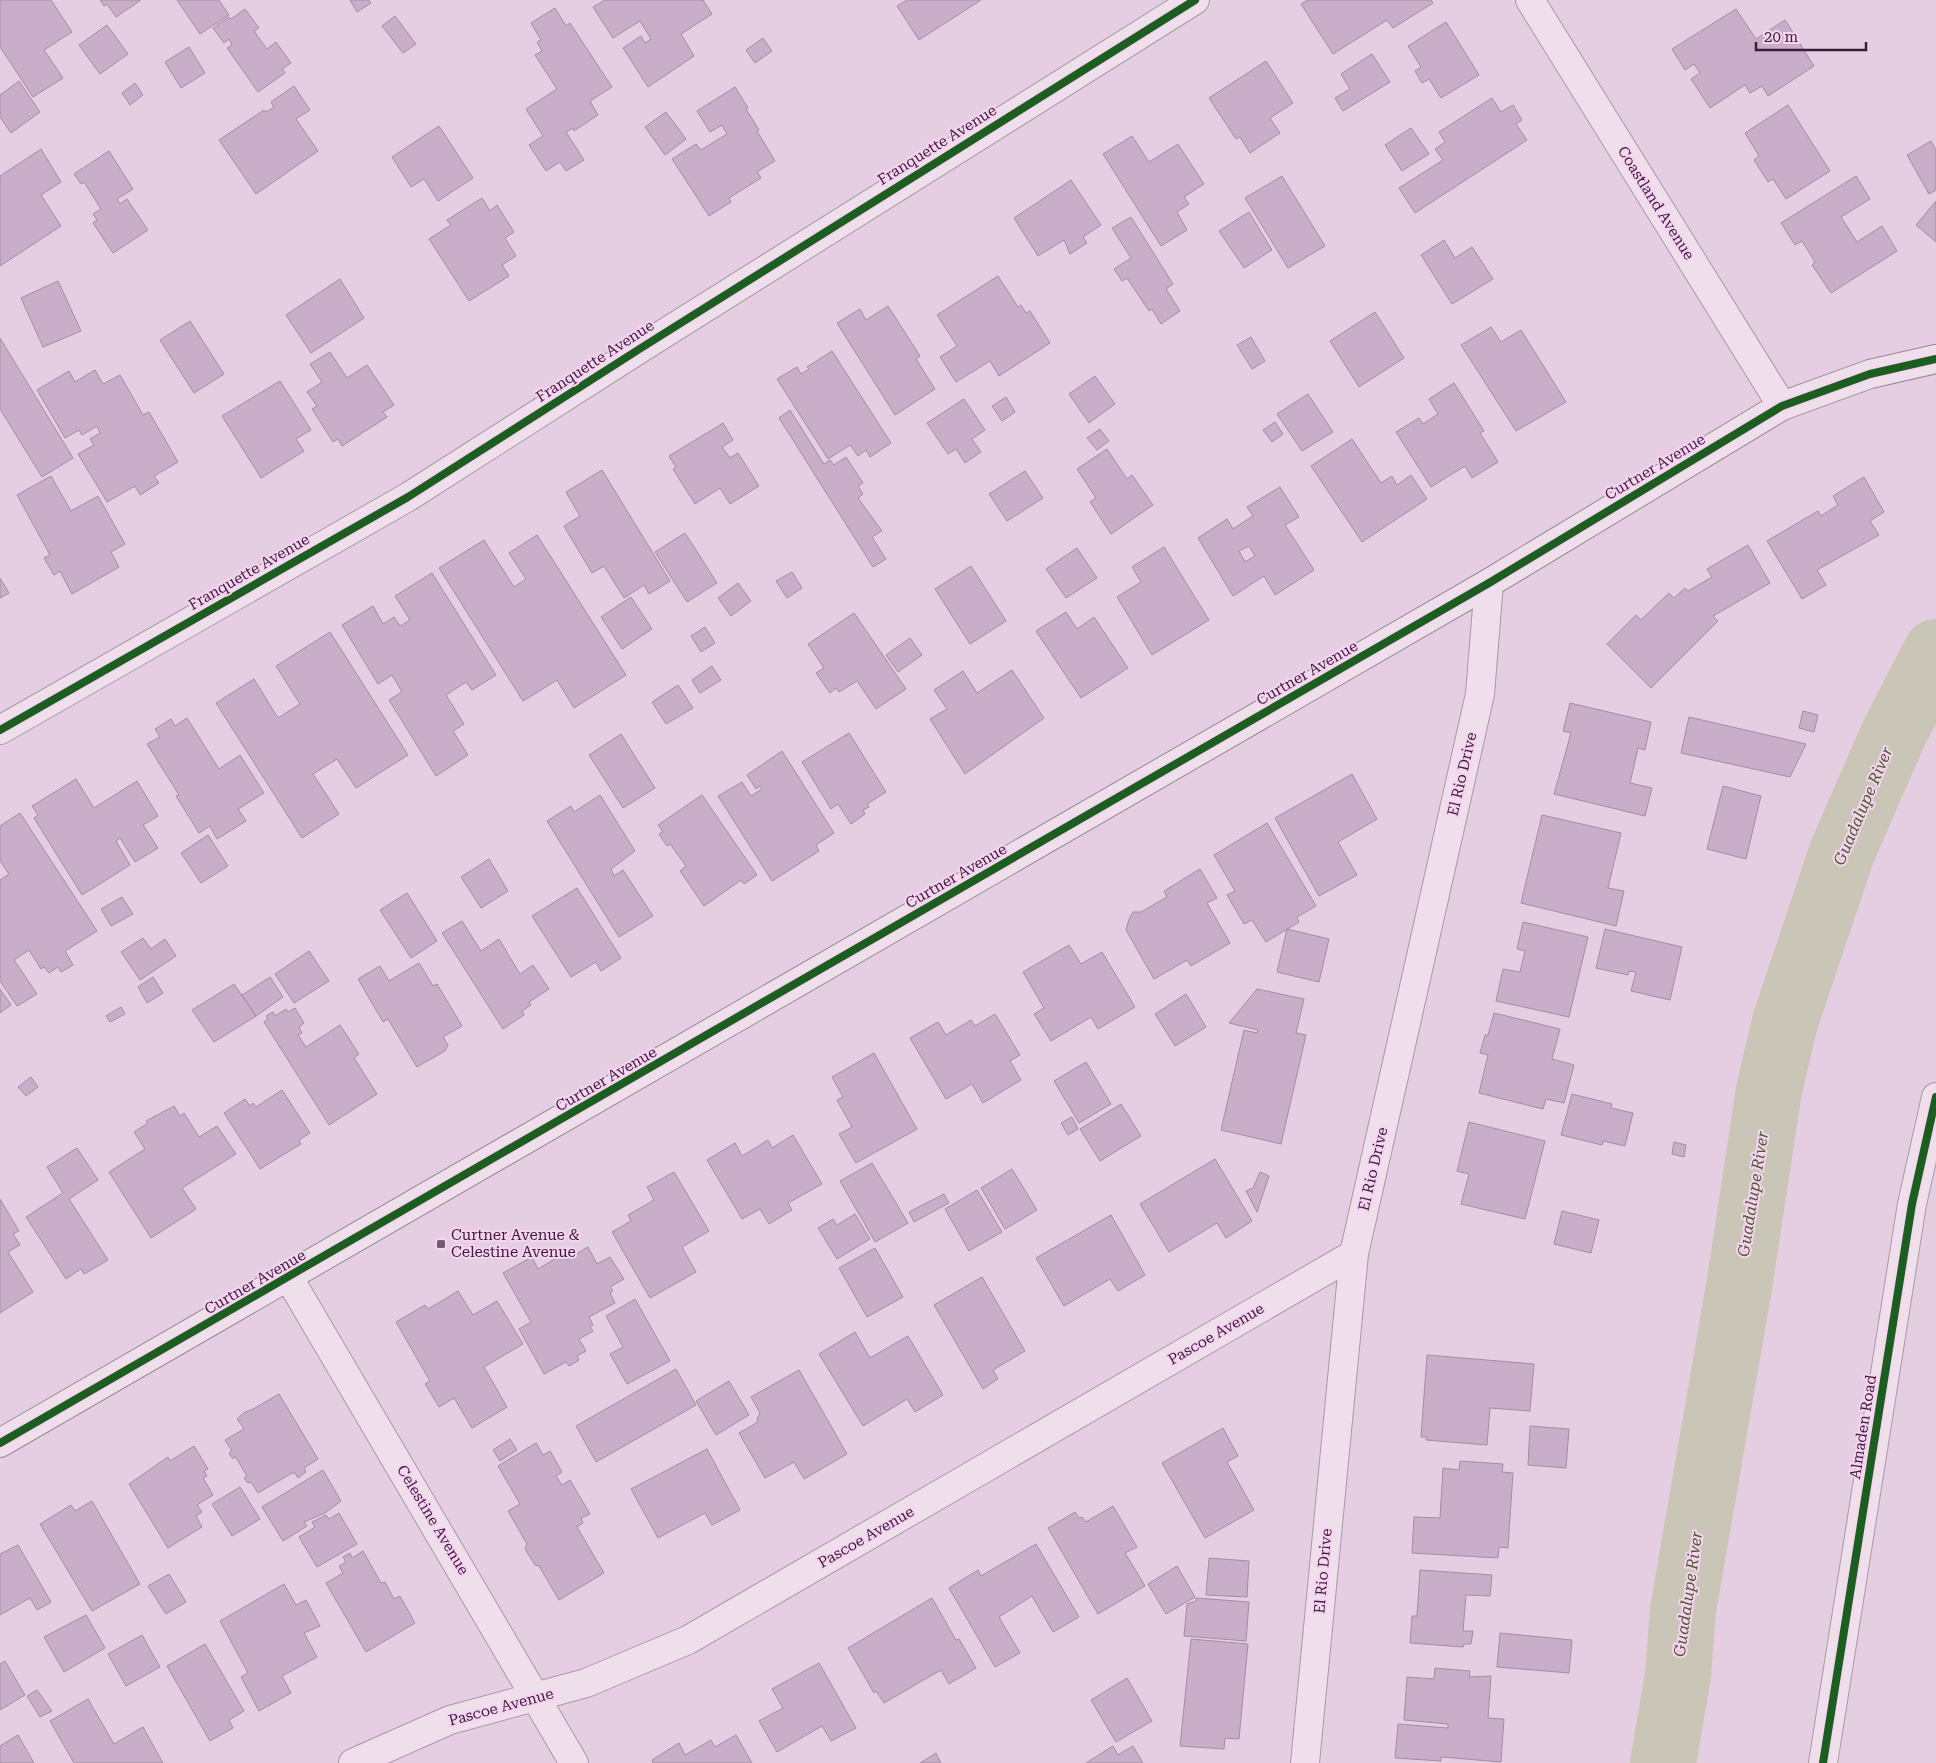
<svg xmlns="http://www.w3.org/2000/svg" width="1936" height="1763" font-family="'Roboto Serif',serif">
  <rect width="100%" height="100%" fill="#e6cee2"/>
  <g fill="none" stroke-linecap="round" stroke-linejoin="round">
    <path stroke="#cac6b7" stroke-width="66" d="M1663,1763L1678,1675L1683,1610L1739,1287L1769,1090L1785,1022L1842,852L1894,733L1936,652"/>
  </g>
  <path fill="#c8aec8" stroke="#a38da4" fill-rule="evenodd" d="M0,0H51L72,32L44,50L63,78L33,97L0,47Z
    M100,0H141L116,17L107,4L104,6Z
    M177,0H219L229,15L200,34Z
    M350,0H369L371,3L357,12Z
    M605,0H703L712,14L681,34L694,56L648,87L623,48L641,36L645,43L651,39L640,21L613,38L593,7Z
    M907,0H981L919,40L897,6Z
    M1308,0H1431L1433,3L1393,28L1387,20L1333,54L1301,4Z
    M555,8L566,26L570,23L612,87L590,101L598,115L574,131L573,128L566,132L584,160L566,171L560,162L546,171L529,145L543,136L526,109L557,89L535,55L542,51L537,42L541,40L531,23Z
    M245,9L259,28L254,31L267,49L276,42L291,63L282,69L285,73L258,92L227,48L232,45L229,39L224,43L213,28L229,17L231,19Z
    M1736,9L1756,39L1785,20L1814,66L1768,96L1762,86L1750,93L1745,85L1710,108L1691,79L1700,73L1694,64L1685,70L1672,49Z
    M395,16L416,44L403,53L382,26Z
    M1446,22L1479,75L1441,98L1429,79L1422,83L1415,71L1421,67L1408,46Z
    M107,25L128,54L100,74L79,45Z
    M763,38L772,51L755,63L746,50Z
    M189,47L205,73L181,88L165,62Z
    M1372,54L1390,82L1343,111L1335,98L1350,89L1341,74Z
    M1266,61L1293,103L1270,118L1280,133L1250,153L1240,137L1236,139L1209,98Z
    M19,81L40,112L11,133L0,117V95Z
    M135,83L143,95L130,105L122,93Z
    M294,86L310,110L296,119L318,151L256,194L219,140L264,110L266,112L274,107L271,102Z
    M735,87L748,108L746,109L759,130L757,131L775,161L757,172L761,178L729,198L731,202L709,216L672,159L696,144L701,150L727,134L722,125L710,132L697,111Z
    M1492,98L1501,112L1513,105L1522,120L1516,124L1527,140L1415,213L1399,188L1443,160L1435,149L1445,142L1439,132Z
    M1788,105L1830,171L1786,199L1773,179L1768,182L1754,160L1759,156L1745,133Z
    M666,112L686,139L665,155L645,127Z
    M439,126L473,178L438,201L424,179L411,187L392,157Z
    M1411,128L1429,154L1402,171L1385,145Z
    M1132,136L1149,162L1178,144L1204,184L1184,197L1189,204L1177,212L1187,230L1161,246L1103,154Z
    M1931,141L1936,150V190L1929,194L1907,155Z
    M41,149L61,182L41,195L61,226L0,266V176Z
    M109,151L133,189L117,199L120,204L127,199L148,230L113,253L93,223L97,220L93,214L101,209L84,182L81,184L74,174Z
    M1282,176L1325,246L1288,268L1245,198Z
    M1856,176L1870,199L1841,217L1857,242L1882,226L1897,251L1831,293L1812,265L1815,262L1802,241L1795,245L1781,223Z
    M1071,180L1101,225L1083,237L1087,243L1070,254L1064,240L1038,256L1014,218Z
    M482,198L490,211L497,205L514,232L505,238L516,256L502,265L509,276L469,301L429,239L451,225L447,220Z
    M1936,201V242L1916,225Z
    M1249,212L1272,250L1244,268L1219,231Z
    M1131,217L1173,284L1166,289L1180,311L1161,324L1152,309L1149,311L1127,278L1122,281L1114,269L1131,258L1112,228Z
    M1444,240L1455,258L1472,247L1493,279L1452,304L1421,255Z
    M998,276L1018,307L1021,305L1026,313L1030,311L1050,343L999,376L990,361L956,382L940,357L957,346L937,315Z
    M340,279L364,318L311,353L286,315Z
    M58,281L81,331L43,347L21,298Z
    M888,306L920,356L916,359L935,389L895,415L837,323L860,309L866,320Z
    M1375,312L1404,358L1359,387L1330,341Z
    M190,321L224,374L194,393L160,340Z
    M1491,327L1501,342L1521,330L1566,402L1516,431L1461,345Z
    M1251,337L1265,361L1252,369L1237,345Z
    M0,338L73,458L42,477L0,409Z
    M832,351L891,443L870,457L866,450L858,456L850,445L828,459L777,379L797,367L801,374L809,369L807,367Z
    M330,352L347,378L367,365L394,405L383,412L387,417L342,446L338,439L333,442L312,409L317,406L307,392L322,382L310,364Z
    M95,370L103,384L120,375L143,415L149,412L178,462L154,476L159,483L140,495L135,486L107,502L78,454L94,445L90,439L100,433L97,426L82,435L79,430L65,438L37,390L69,371L75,382Z
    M1095,376L1115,404L1089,423L1069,394Z
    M280,381L311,430L296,439L304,451L261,478L222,416Z
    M1454,383L1484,431L1480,433L1498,462L1472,478L1465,466L1431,487L1396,432L1419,418L1423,424L1438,414L1429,399Z
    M1308,394L1333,432L1302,451L1277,414Z
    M1006,397L1015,412L1002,421L992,406Z
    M964,399L985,430L972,439L981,452L965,463L956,449L948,454L927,423Z
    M790,410L824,464L830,460L834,465L846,457L863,483L858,486L863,494L858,498L882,531L872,537L886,559L873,567L779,418Z
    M1275,422L1283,434L1272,442L1263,430Z
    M723,423L733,440L722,447L730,458L738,453L759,486L730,504L720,488L695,504L673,469L676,467L669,456Z
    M1100,429L1109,441L1097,450L1087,438Z
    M1352,439L1381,483L1392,476L1397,485L1411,475L1427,499L1362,542L1311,466Z
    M1107,449L1127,479L1132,475L1153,505L1111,534L1090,502L1096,498L1077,469Z
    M602,470L670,581L649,594L644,585L624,598L604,566L592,573L564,526L580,516L566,492Z
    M1025,471L1043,498L1007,521L989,494Z
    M51,476L71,511L98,496L125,544L111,552L119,567L72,594L60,571L54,575L44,558L50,555L17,495Z
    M1864,477L1884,512L1870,521L1879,535L1817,570L1826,585L1802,599L1767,541L1818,511L1821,516L1838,505L1833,496Z
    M1280,487L1299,517L1285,525L1314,570L1275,595L1264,576L1233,596L1198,538L1227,519L1233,529L1253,516L1247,507ZM1249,546L1255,556L1245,562L1239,551Z
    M685,533L717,583L687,602L655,552Z
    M537,535L626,675L574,708L557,680L523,701L439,568L484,540L514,587L526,579L509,553Z
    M1748,545L1770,583L1713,616L1718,621L1651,688L1607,644L1636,615L1641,620L1669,593L1674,598L1685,588L1688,591L1712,577L1707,569Z
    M1164,547L1209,620L1152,655L1117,597L1141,582L1132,567Z
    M1077,548L1097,578L1066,598L1046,569Z
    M971,566L1006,621L970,644L935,589Z
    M792,572L802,588L787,598L776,581Z
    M432,573L496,675L472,690L466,682L446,695L464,724L453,731L468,755L436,776L389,700L402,692L392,675L378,684L342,625L373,606L383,624L394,617L400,626L410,620L395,596Z
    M0,578L9,593L0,598Z
    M738,583L751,601L731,616L718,598Z
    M631,597L652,629L622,649L601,617Z
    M1066,612L1077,629L1094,617L1128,668L1081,698L1036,631Z
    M854,613L906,689L876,709L857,681L839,692L836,688L830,693L816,673L824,668L808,644Z
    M705,627L715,643L701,652L691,636Z
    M330,632L408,755L356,788L337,759L313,774L339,814L302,838L216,703L254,679L278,718L300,704L276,666Z
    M910,638L922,655L898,672L886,655Z
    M712,666L721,680L700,693L692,680Z
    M1012,670L1044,718L965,774L930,719L947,709L934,690L963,671L977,693Z
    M678,685L693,708L666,724L652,702Z
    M1570,703L1651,722L1645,750L1638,748L1630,783L1652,788L1645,816L1554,794L1571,733L1563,731Z
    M1803,711L1818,715L1814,732L1799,728Z
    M1689,717L1806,744L1790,777L1681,753Z
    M187,718L219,769L240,755L264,793L238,809L246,821L217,839L210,826L199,833L176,796L179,795L147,744L160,737L155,729L171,719L175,726Z
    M849,733L886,792L867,804L869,807L863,810L865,814L851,824L838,804L831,809L802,762Z
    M621,734L655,788L623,808L589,755Z
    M782,751L834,833L816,845L819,851L772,881L718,796L742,782L751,796L762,789L760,786L756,789L747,775Z
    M1352,774L1377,819L1338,842L1357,875L1319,896L1275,818Z
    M76,779L94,808L137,781L158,816L143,825L158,848L135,862L120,838L116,841L130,865L82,895L34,818L38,815L32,806Z
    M1723,786L1761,796L1746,859L1707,849Z
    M600,795L635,851L611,869L614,876L623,870L653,916L619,937L547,821L571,806L574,812Z
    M702,795L757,875L744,884L741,880L704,906L680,871L686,866L670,844L667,846L659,834L663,832L658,825Z
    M20,813L97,931L65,951L73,965L61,972L58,967L49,973L44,967L41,969L29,950L14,960L37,994L17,1006L0,981V880L9,874L0,861V826Z
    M1542,815L1621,833L1608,888L1624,891L1616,926L1521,903Z
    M1267,823L1316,906L1297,917L1299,922L1266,942L1252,920L1244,924L1227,895L1235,891L1214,855Z
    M208,835L228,866L201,883L181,853Z
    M489,859L508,891L481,908L461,877Z
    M1200,869L1217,898L1207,903L1230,943L1191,966L1187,960L1154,979L1126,930L1129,919L1133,912H1141L1167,897L1164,891Z
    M577,888L621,958L601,971L596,962L571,977L532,916Z
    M407,893L437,941L411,958L380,910Z
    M122,897L133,914L111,926L101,909Z
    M462,921L481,951L499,939L520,974L533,965L549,989L529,1002L531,1005L522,1011L524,1015L503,1029L442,933Z
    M1523,922L1588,937L1569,1017L1496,1001L1503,969L1520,972L1525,951L1517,949Z
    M1287,929L1329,939L1319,982L1277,972Z
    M1605,929L1682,947L1670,1000L1631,991L1636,972L1629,971L1628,975L1596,968Z
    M143,938L151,949L165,939L176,956L140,980L121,952Z
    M1069,945L1081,964L1102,952L1135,1007L1098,1029L1091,1017L1051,1041L1034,1014L1044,1008L1023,972Z
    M309,951L329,981L294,1003L275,974Z
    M419,963L433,986L437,984L462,1026L443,1037L448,1045L445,1051L417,1067L388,1019L383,1022L358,979L380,966L389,981Z
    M153,977L163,993L147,1003L138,987Z
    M270,977L283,997L256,1016L242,995Z
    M234,984L256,1016L214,1042L192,1010Z
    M0,989L11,1005L0,1013Z
    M1257,989L1304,999L1296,1033L1306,1035L1281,1144L1221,1130L1244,1030L1257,1033L1258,1030L1229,1023Z
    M1186,994L1206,1027L1175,1046L1155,1014Z
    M121,1007L125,1014L110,1022L106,1016Z
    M295,1008L304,1023L299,1027L302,1033L298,1035L306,1047L340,1025L359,1054L354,1058L377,1094L329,1125L264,1022L268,1019L266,1016L273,1012L275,1016L286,1009L288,1012Z
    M1494,1013L1560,1029L1552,1059L1574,1065L1564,1103L1546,1099L1543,1109L1479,1093L1488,1055L1480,1053L1485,1035H1488Z
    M995,1014L1020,1055L1010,1061L1021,1080L983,1103L972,1084L946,1099L910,1038L938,1022L946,1035L971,1020L975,1026Z
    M874,1053L917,1129L856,1163L839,1134L852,1127L837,1100L843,1097L832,1077Z
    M1086,1062L1111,1104L1079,1123L1054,1081Z
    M31,1077L38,1087L26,1096L18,1087Z
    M282,1090L310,1133L299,1140L301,1144L260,1169L224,1113L245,1099L250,1106L253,1103L256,1107Z
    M1572,1094L1612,1104L1611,1108L1633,1113L1625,1146L1603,1141L1602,1145L1561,1135Z
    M1121,1104L1141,1136L1100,1161L1080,1129Z
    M174,1106L180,1116L184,1113L199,1137L217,1126L236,1154L182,1188L196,1209L151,1238L109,1172L145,1149L134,1132L148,1123L146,1121Z
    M1072,1117L1078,1129L1068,1135L1061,1123Z
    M1469,1122L1545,1141L1525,1219L1461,1204L1469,1174L1457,1171Z
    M793,1135L822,1184L788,1203L792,1210L769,1224L760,1209L742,1219L707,1160L735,1143L742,1156L768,1140L772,1148Z
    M1674,1142L1686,1145L1684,1157L1672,1154Z
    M77,1148L98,1180L69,1199L108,1260L84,1274L81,1269L66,1279L26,1217L63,1193L47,1167Z
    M1215,1159L1252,1221L1226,1238L1217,1223L1169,1252L1140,1204Z
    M872,1163L908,1223L875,1242L840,1181Z
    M1012,1169L1037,1210L1005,1229L981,1188Z
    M674,1172L709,1231L682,1247L696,1272L650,1298L612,1232L631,1221L628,1215L654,1200L647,1187Z
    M1260,1172L1269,1176L1257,1212L1246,1191L1253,1188Z
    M977,1190L1002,1232L969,1251L945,1209Z
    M944,1194L949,1203L914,1222L909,1212Z
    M0,1199L19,1231L13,1234L20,1245L8,1252L33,1292L0,1313Z
    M1562,1211L1599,1220L1591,1253L1554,1244Z
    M855,1214L870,1239L837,1259L818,1228L833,1219L837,1225Z
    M1111,1215L1145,1275L1118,1291L1110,1279L1064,1306L1036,1258Z
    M588,1247L597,1264L610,1257L624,1279L610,1287L613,1291L610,1293L615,1303L589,1317L593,1325L590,1327L593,1331L579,1339L586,1351L577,1356L579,1360L569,1366L566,1362L544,1374L519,1329L531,1322L503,1273L532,1257L538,1269L563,1254L566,1260Z
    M875,1248L903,1297L867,1317L839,1268Z
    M982,1277L1025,1351L993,1370L998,1379L983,1389L934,1305Z
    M458,1291L473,1315L497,1301L523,1344L484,1367L507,1407L472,1428L454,1398L439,1407L425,1384L430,1381L396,1322L425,1305L428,1309Z
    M635,1299L670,1361L627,1384L610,1354L623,1347L606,1316Z
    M855,1332L870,1358L908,1336L943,1395L915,1412L907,1399L863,1426L819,1354Z
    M1427,1355L1534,1364L1530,1411L1490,1408L1487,1445L1426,1440L1427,1437H1421Z
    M676,1369L696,1405L596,1462L576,1426Z
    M799,1370L847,1454L804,1479L794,1462L765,1478L739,1433L758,1422L757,1419L760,1413L751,1397Z
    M729,1381L749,1415L716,1435L696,1401Z
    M279,1394L318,1459L304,1468L306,1472L298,1478L295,1473H292L258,1493L251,1482L248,1483L244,1478L247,1476L235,1456L233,1459L229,1453L232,1451L225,1440L244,1429L237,1419L245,1412L253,1409Z
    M1530,1426L1569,1429L1566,1468L1528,1465Z
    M1223,1428L1238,1456L1227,1462L1254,1510L1205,1538L1162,1463Z
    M510,1439L517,1450L500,1461L493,1450Z
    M536,1443L543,1455L550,1451L562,1472L556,1476L562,1485L570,1480L590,1514L581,1518L583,1523L577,1527L604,1573L559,1600L539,1566L535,1565L525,1549L527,1544L508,1511L520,1504L498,1466Z
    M194,1446L208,1469L204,1471L207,1476L203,1478L213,1495L197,1505L202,1512L196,1516L202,1527L168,1548L129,1484L168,1457L170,1461Z
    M707,1449L740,1510L712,1525L705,1513L658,1538L631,1489Z
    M1460,1461L1503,1464L1502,1472L1513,1473L1508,1548L1499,1547L1498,1558L1412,1553L1414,1517L1440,1518L1443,1468L1459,1470Z
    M323,1470L341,1501L325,1513L304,1522L307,1526L283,1541L262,1507Z
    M240,1487L260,1519L232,1536L212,1504Z
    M92,1501L140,1584L92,1611L40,1524L71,1505L75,1511Z
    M1113,1506L1137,1547L1125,1553L1145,1586L1098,1614L1048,1528L1075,1512L1079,1518L1082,1517L1086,1522Z
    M339,1513L357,1544L317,1567L299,1537L315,1527L312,1522L326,1515L329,1519Z
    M1036,1544L1079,1617L1053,1632L1032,1596L999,1617L1020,1653L995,1667L949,1588L978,1570L981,1576Z
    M18,1545L51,1602L37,1610L30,1598L0,1615V1554Z
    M363,1551L381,1583L385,1582L394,1599L400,1596L415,1623L366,1652L326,1583L343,1573L339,1566L346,1562L343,1557L350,1553L352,1558Z
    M1209,1558L1249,1561L1247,1597L1206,1595Z
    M1177,1566L1195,1597L1166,1614L1148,1584Z
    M1420,1570L1492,1575L1490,1596L1466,1595L1463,1631H1473L1471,1644H1464L1463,1647L1410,1643L1412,1616H1417Z
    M169,1574L186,1602L166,1614L148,1586Z
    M284,1584L296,1605L306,1600L320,1626L304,1633L317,1657L282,1676L291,1693L259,1711L241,1677L248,1673L220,1621Z
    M932,1598L956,1640L959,1639L976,1668L949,1684L941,1670L884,1703L876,1691L874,1693L848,1648Z
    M1196,1598L1249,1602L1246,1641L1184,1636L1187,1604L1196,1601Z
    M86,1615L105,1648L64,1672L44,1637Z
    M1500,1633L1572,1640L1569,1673L1497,1667Z
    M142,1635L160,1667L126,1686L108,1654Z
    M1191,1639L1248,1644L1239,1739L1225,1738L1224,1749L1180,1746Z
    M205,1644L244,1711L229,1720L233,1728L210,1741L167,1666Z
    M5,1661L25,1695L0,1710V1664Z
    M819,1663L856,1728L831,1741L822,1726L777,1752L759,1721L783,1708L772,1689Z
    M1435,1668L1470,1671L1469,1677L1491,1676L1488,1718L1504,1719L1501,1762L1441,1757V1761L1395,1758L1398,1724L1448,1728V1724L1404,1720L1407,1677L1434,1679Z
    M1127,1678L1152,1721L1116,1742L1091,1700Z
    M37,1690L52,1711L40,1717L27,1696Z
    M88,1699L114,1744L143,1727L163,1763H74L50,1721Z
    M18,1735L34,1763H0V1746Z
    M736,1735L752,1763H653L652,1760L679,1743L685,1755L711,1740L715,1747Z
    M1113,1746L1118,1755L1133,1746L1143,1763H1086Z
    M936,1753L941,1763H920Z"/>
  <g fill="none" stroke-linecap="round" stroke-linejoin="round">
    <g stroke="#ab96a9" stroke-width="30">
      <path id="minor" d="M1530,0L1782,406
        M0,730L408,497L641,348L1195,0
        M289,1278L574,1763
        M353,1763L450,1720L586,1683L688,1640L1354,1254
        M1305,1763L1354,1254L1480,694L1489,583"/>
    </g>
    <g stroke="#ab96a9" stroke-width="30">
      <path id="tertiary" d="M1823,1763L1912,1204L1936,1097"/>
    </g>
    <g stroke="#9a8698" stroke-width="30">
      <path id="secondary" d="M0,1443L1489,583L1782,406L1870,374L1936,359"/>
    </g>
    <use href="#minor" stroke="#eedfeb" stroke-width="28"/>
    <use href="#tertiary" stroke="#eedfeb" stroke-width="28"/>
    <use href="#secondary" stroke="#eedfeb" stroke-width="28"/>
    <g stroke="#f7d3f1" stroke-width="11">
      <path id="cycleway" d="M0,730L408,497L641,348L1195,0
        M0,1443L1489,583L1782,406L1870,374L1936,359
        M1823,1763L1912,1204L1936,1097"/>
    </g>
    <use href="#cycleway" stroke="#1b5e20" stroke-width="8"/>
  </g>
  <rect fill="#755c75" stroke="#f7d3f1" stroke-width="2" x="436" y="1239" width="10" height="10" rx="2.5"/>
  <g text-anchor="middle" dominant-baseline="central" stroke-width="4" stroke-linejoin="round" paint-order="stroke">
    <g font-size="15" fill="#381e3a" stroke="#f7d3f1">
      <text transform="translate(937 145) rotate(-32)">Franquette Avenue</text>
      <text transform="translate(1656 203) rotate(58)">Coastland Avenue</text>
      <text transform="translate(595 361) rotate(-33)">Franquette Avenue</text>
      <text transform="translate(1655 467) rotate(-31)">Curtner Avenue</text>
      <text transform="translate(249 572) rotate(-30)">Franquette Avenue</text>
      <text transform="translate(1307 673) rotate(-30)">Curtner Avenue</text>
      <text transform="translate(1462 774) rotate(-77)">El Rio Drive</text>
      <text transform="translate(956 876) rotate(-30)">Curtner Avenue</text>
      <text transform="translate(606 1079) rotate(-30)">Curtner Avenue</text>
      <text transform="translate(1373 1169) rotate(-77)">El Rio Drive</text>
      <text transform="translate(255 1282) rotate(-30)">Curtner Avenue</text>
      <text transform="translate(1216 1334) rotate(-30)">Pascoe Avenue</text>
      <text transform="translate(1863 1427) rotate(-81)">Almaden Road</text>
      <text transform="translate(433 1520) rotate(59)">Celestine Avenue</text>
      <text transform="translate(866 1537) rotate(-30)">Pascoe Avenue</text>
      <text transform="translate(1323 1571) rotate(-85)">El Rio Drive</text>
      <text transform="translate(501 1707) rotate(-15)">Pascoe Avenue</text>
    </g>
    <g font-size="15" fill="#381e3a" stroke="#f7d3f1" text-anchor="start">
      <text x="451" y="1235">Curtner Avenue &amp;<tspan x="451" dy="17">Celestine Avenue</tspan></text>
    </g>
    <g font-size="16" font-style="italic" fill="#495a2c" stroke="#f7d3f1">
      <text transform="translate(1863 806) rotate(-67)">Guadalupe River</text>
      <text transform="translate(1753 1194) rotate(-81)">Guadalupe River</text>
      <text transform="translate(1688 1594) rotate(-82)">Guadalupe River</text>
    </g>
  </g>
  <path d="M1756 42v8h110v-8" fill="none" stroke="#381e3a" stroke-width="2.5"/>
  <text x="1764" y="42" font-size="15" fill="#381e3a" stroke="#f7d3f1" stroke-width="4" paint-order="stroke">20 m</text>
</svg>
